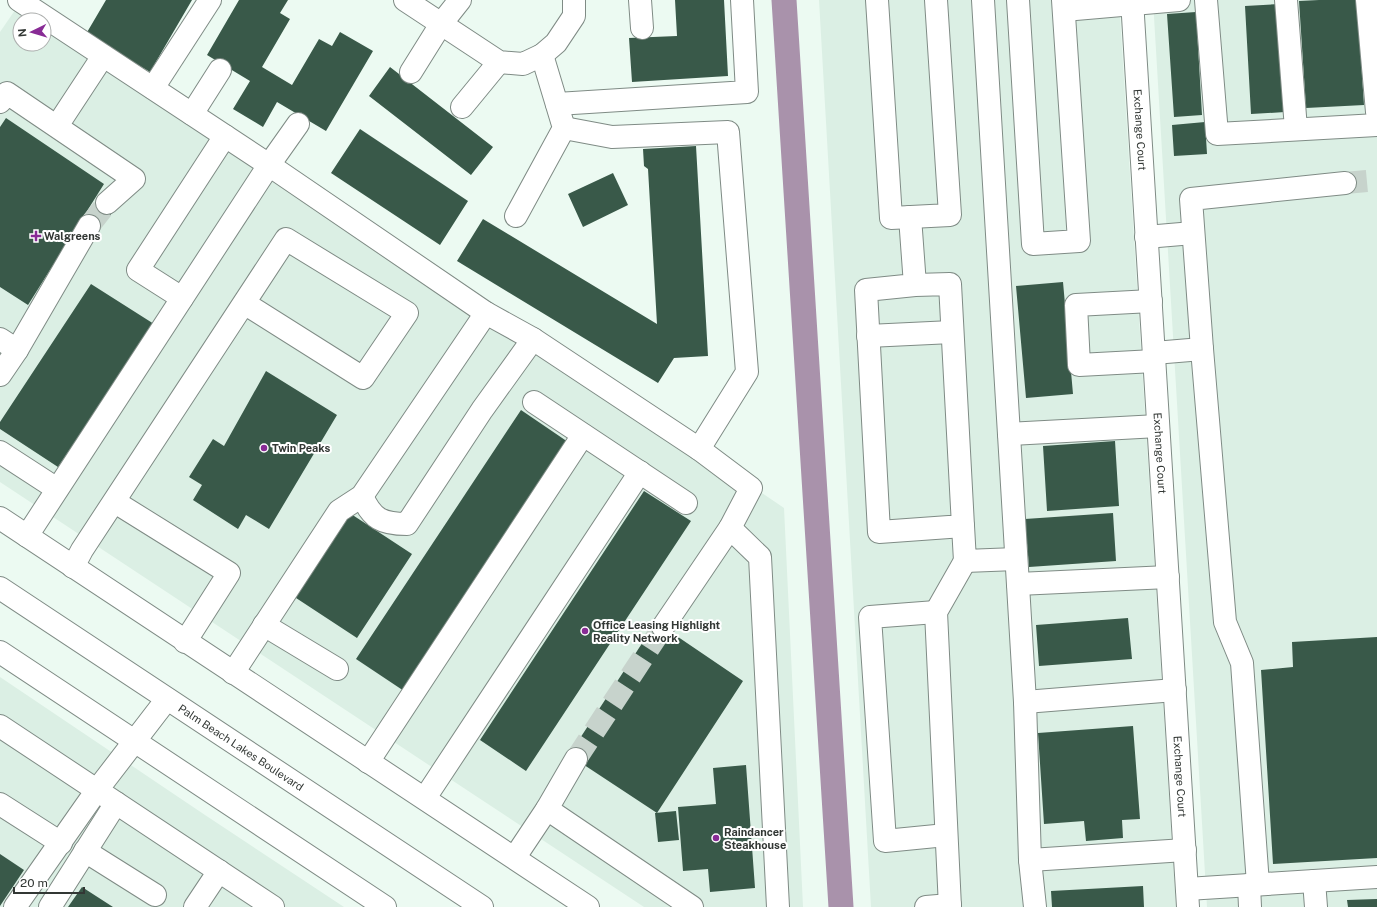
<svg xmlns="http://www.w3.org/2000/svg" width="1377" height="907" font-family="'Public Sans',sans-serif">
  <rect width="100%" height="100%" fill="#ecfaf2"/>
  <path fill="#dbefe4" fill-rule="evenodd" d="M22,0H38L784,508L803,907H644L0,482V32ZM20,20H44V44H20Z
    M819,0H1119L1176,907H871Z
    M1153,0H1377V907H1207Z
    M0,677L205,815L344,907H0Z"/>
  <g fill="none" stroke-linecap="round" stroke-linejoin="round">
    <path stroke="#a992ab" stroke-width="25" d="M784,0L841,907"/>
  </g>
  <path fill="#395949" d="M106,0H192L150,72L86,34Z
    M239,0H288L280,13L290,19L262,67L292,85L319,39L332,46L340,32L373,51L326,131L277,102L263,127L233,109L250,81L207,55Z
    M675,0H724L728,76L632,82L629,38L677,36Z
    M1319,0H1357L1364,105L1306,108L1299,1Z
    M1279,4L1285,112L1251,114L1245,6Z
    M1196,12L1202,115L1174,117L1167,14Z
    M390,67L493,147L471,175L369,96Z
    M6,118L104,184L28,305L0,287V127Z
    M1205,122L1207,154L1174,156L1172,125Z
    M360,129L468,201L440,245L331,173Z
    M696,146L708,356L674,358L658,383L457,261L483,219L657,324L648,169L644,166L643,149Z
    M613,173L628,205L583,227L568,194Z
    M100,198L115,209L97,232L82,221Z
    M1063,282L1073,394L1026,398L1016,286Z
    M91,284L154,324L58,467L0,429V422Z
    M266,371L337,415L269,529L246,515L238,529L193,500L202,485L189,477L213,439L224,446Z
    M521,410L568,442L404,691L356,659Z
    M1115,441L1119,506L1047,511L1043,446Z
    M644,491L691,521L526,771L480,740Z
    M348,512L412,554L357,638L293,596Z
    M1113,513L1116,561L1029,567L1025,519Z
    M1128,618L1132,659L1039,666L1036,625Z
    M656,622L743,681L657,813L569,755Z
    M1377,637V858L1273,864L1261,670L1293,667L1292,642Z
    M1133,726L1140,819L1122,820L1123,838L1086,841L1084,821L1044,824L1038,733Z
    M746,765L755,888L710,892L708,869L683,871L678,807L716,804L713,768Z
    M676,811L679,840L658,842L655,813Z
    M0,854L24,870L0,906Z
    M1143,886L1144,907H1052L1051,891Z
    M82,887L113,907H68Z
    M1377,899V907H1348L1347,900Z"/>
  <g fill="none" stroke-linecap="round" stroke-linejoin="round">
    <path stroke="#c7d3cc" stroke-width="22" stroke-dasharray="22 11" stroke-linecap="butt" d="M1345,183L1377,180
      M89,226L107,203
      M576,759L663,627"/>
    <g stroke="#7f8b85" stroke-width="24">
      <g id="minor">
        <path d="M19,0L269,165L486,313L533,339L699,449L747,372L728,132L612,137L564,128"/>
        <path d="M405,0L499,62L523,64L542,55L556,43L574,16V0"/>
        <path d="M640,0L642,28"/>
        <path d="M877,0L891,218L950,215L936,0"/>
        <path d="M983,0L1025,702L1030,860L1035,907"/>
        <path d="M1018,0L1033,244L1079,241L1063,0"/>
        <path id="s1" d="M1132,0L1188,907"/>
        <path d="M1206,0L1217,134L1377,125"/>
        <path d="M1286,0L1296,129"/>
        <path d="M1367,0L1377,112"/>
        <path d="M1064,10L1179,0"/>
        <path d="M411,72L441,24L460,0"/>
        <path d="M153,88L210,0"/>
        <path d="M0,102L7,93L134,179L107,203"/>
        <path d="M557,104L747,92L742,0"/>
        <path d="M462,107L499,62"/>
        <path d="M192,114L220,70"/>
        <path d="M57,126L103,56"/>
        <path d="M516,216L564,128L542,55"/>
        <path d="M910,217L915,285L866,290L879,532L963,526L950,284L915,285"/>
        <path d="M1146,237L1193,233"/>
        <path d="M182,298L138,270L225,136"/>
        <path d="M1151,301L1076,305L1079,365L1154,361"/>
        <path d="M868,336L952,332"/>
        <path d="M0,339L17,350L0,375"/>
        <path d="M1202,349L1225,622L1242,663L1258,884"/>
        <path d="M17,350L89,226"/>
        <path d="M1154,353L1202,349L1191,199L1345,183"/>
        <path d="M534,402L686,503"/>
        <path d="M1009,434L1158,426"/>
        <path d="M699,449L751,488L730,528"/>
        <path d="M0,452L57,489"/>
        <path d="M362,496C372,519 382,524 407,524L482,410L533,339"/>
        <path d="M115,502L229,573L185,642"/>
        <path d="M0,518L588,907"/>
        <path d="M963,526L965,561L1016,559"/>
        <path d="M27,536L269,165L298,124"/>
        <path d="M73,567L82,550L286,239L407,313L363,378L244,303"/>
        <path d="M1018,584L1168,577"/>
        <path d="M936,612L870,617L885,841L946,835"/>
        <path d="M264,625L337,669"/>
        <path d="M663,627L730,528L760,557L778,907"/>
        <path d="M233,673L339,511L362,496L486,313"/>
        <path d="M1025,702L1175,690"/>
        <path d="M0,726L273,907"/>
        <path d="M368,762L583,435"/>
        <path d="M425,798L640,472"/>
        <path d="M0,804L61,843"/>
        <path d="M547,809L692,907"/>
        <path d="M85,851L155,895"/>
        <path d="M515,857L547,809L576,759"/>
        <path d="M1030,860L1185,850"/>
        <path d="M1314,881L1316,907"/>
        <path d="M1249,885L1250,907"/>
        <path d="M1187,889L1377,877"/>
        <path d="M15,907L97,790L167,699"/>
        <path d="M50,907L116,803"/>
        <path d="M195,907L219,871"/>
        <path d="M926,907L950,905"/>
        <path d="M950,907L936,612L965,561"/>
      </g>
    </g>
    <g stroke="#7f8b85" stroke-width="24">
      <g id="major">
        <path id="s2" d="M0,588L482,907"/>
        <path d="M0,652L385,907"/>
      </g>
    </g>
    <use href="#minor" stroke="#fff" stroke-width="22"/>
    <use href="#major" stroke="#fff" stroke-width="22"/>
  </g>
  <g fill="#882b95" stroke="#fff" stroke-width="1.5">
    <path d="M34 230h4v4h4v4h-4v4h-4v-4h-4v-4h4z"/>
    <circle cx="264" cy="448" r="4"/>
    <circle cx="585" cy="631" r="4"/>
    <circle cx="716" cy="838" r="4"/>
  </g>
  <g text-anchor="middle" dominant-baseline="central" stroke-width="4" stroke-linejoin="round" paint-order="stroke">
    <g font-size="11" fill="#323734" stroke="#fff">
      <text stroke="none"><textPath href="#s1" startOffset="130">Exchange Court</textPath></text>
      <text stroke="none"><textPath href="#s1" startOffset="454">Exchange Court</textPath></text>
      <text stroke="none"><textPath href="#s2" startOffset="289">Palm Beach Lakes Boulevard</textPath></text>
      <text stroke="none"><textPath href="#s1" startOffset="778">Exchange Court</textPath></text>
    </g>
    <g font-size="11" font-weight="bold" fill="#323734" stroke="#fff" text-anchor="start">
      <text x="44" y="236">Walgreens</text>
      <text x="272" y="448">Twin Peaks</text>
      <text x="593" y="625">Office Leasing Highlight<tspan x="593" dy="13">Reality Network</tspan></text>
      <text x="724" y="832">Raindancer<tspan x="724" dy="13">Steakhouse</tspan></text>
    </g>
  </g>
  <g transform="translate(32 32) rotate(265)"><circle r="19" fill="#ffffff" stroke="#adafae"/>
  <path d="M0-3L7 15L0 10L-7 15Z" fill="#882b95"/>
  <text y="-6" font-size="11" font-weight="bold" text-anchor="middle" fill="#323734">N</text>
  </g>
  <path d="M14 887v6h70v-6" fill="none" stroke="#323734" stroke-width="2"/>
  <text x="20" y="887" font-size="12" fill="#323734" stroke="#ffffff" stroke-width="3" paint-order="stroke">20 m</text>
</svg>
